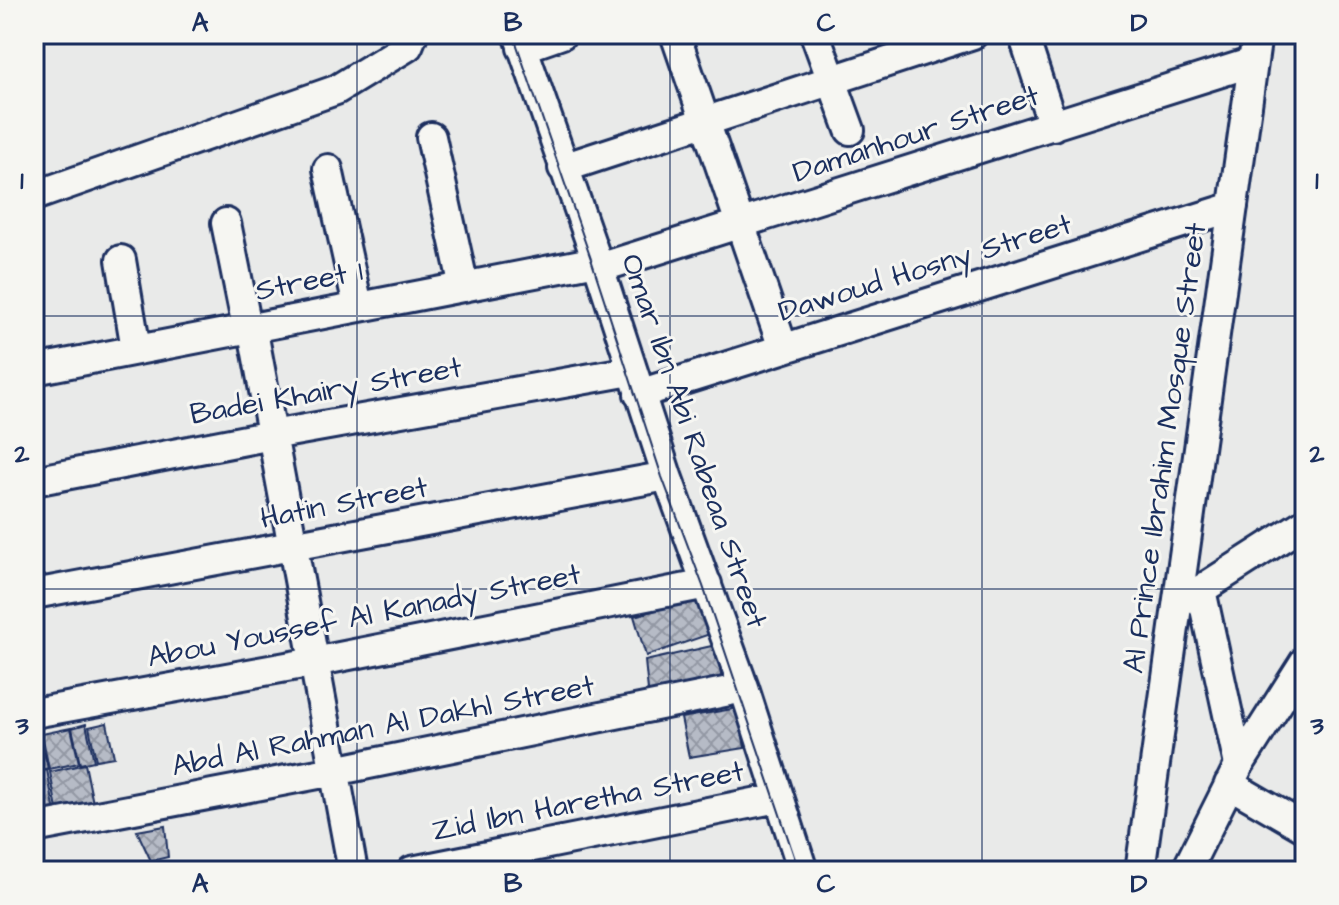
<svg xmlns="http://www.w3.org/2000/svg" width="1339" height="905" font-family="'Architects Daughter',sans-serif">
  <defs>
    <pattern id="building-cross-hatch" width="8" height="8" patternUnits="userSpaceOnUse" patternTransform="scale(2)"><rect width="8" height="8" fill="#b6bbc6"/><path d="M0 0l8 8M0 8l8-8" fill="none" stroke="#9398a4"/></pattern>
  </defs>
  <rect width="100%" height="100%" fill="#e9eae9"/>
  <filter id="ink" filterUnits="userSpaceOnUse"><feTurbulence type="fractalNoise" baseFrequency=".0125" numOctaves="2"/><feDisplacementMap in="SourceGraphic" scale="16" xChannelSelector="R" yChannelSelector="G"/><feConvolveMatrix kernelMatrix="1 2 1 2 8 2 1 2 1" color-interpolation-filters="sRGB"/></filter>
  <g filter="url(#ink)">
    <path fill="url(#building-cross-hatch)" stroke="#1b2f5e" stroke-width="2" d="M697,599L710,634L646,656L634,616Z
      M716,645L723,687L649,700L645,661Z
      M738,708L745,748L689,757L681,718Z
      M107,723L114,757L96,760L89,727Z
      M86,724L94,761L80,764L72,728Z
      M71,728L79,763L49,769L42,734Z
      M38,732L48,768L34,772V733Z
      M85,764L94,808L58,815L50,772Z
      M47,770L56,818L37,822L34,806V773Z
      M165,826L168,857L151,861L137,831Z"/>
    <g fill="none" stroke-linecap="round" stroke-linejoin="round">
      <g stroke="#1b2f5e" stroke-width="34">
        <path id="street" d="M518,34L597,261L667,476L744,688L803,871
          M675,34L783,348
          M815,34L850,130
          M1023,34L1053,126
          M522,48L562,34
          M431,137L464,287
          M563,168L973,34
          M328,169L358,306
          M34,196L336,90L408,46L413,34
          M226,223L247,327
          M121,260L136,349
          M599,268L1253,62
          M252,326L353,871
          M34,370L597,261
          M639,394L1233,207
          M34,481L272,435L631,371
          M1201,590L1239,765
          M34,594L667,476
          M1188,598L1305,523
          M34,713L314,662L707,584
          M1229,784L1305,828
          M34,828L334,771L744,688
          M412,871L778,798
          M1140,871L1257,34
          M1186,871L1239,765L1305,661"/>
      </g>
      <use href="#street" stroke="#f6f6f2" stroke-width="28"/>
      <path stroke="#1b2f5e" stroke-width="2" d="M513,34L592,262L662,477L703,586L799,871"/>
    </g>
  </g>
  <path fill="none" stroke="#1b2f5e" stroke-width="2" stroke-opacity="0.55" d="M357,34V871M670,34V871M982,34V871M34,316H1305M34,589H1305"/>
  <g text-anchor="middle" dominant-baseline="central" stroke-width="6" stroke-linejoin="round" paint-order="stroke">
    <g font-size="30" fill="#1b2f5e" stroke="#f6f6f2">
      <text transform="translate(916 134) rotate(-18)">Damanhour Street</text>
      <text transform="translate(925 268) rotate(-17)">Dawoud Hosny Street</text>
      <text transform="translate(309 281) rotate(-11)">Street 1</text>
      <text transform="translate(326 391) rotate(-10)">Badei Khairy Street</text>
      <text transform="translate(694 441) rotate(71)">Omar Ibn Abi Rabeaa Street</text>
      <text transform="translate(1165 448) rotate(-82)">Al Prince Ibrahim Mosque Street</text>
      <text transform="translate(344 503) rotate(-11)">Hatin Street</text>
      <text transform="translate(364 616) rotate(-11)">Abou Youssef Al Kanady Street</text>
      <text transform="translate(383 726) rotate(-11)">Abd Al Rahman Al Dakhl Street</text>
      <text transform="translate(588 801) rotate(-11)">Zid Ibn Haretha Street</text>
    </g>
  </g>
  <rect width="1339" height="905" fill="none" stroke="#f6f6f2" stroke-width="88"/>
  <rect x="44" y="44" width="1251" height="817" fill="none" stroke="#1b2f5e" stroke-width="3"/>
  <g font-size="26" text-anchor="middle" font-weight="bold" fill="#1b2f5e">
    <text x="200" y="31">A</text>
    <text x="513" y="31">B</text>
    <text x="826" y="31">C</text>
    <text x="1139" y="31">D</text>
    <text x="22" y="189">1</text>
    <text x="1317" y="189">1</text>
    <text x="22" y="462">2</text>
    <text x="1317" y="462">2</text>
    <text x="22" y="734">3</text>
    <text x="1317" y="734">3</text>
    <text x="200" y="892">A</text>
    <text x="513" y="892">B</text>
    <text x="826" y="892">C</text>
    <text x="1139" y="892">D</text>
  </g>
</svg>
